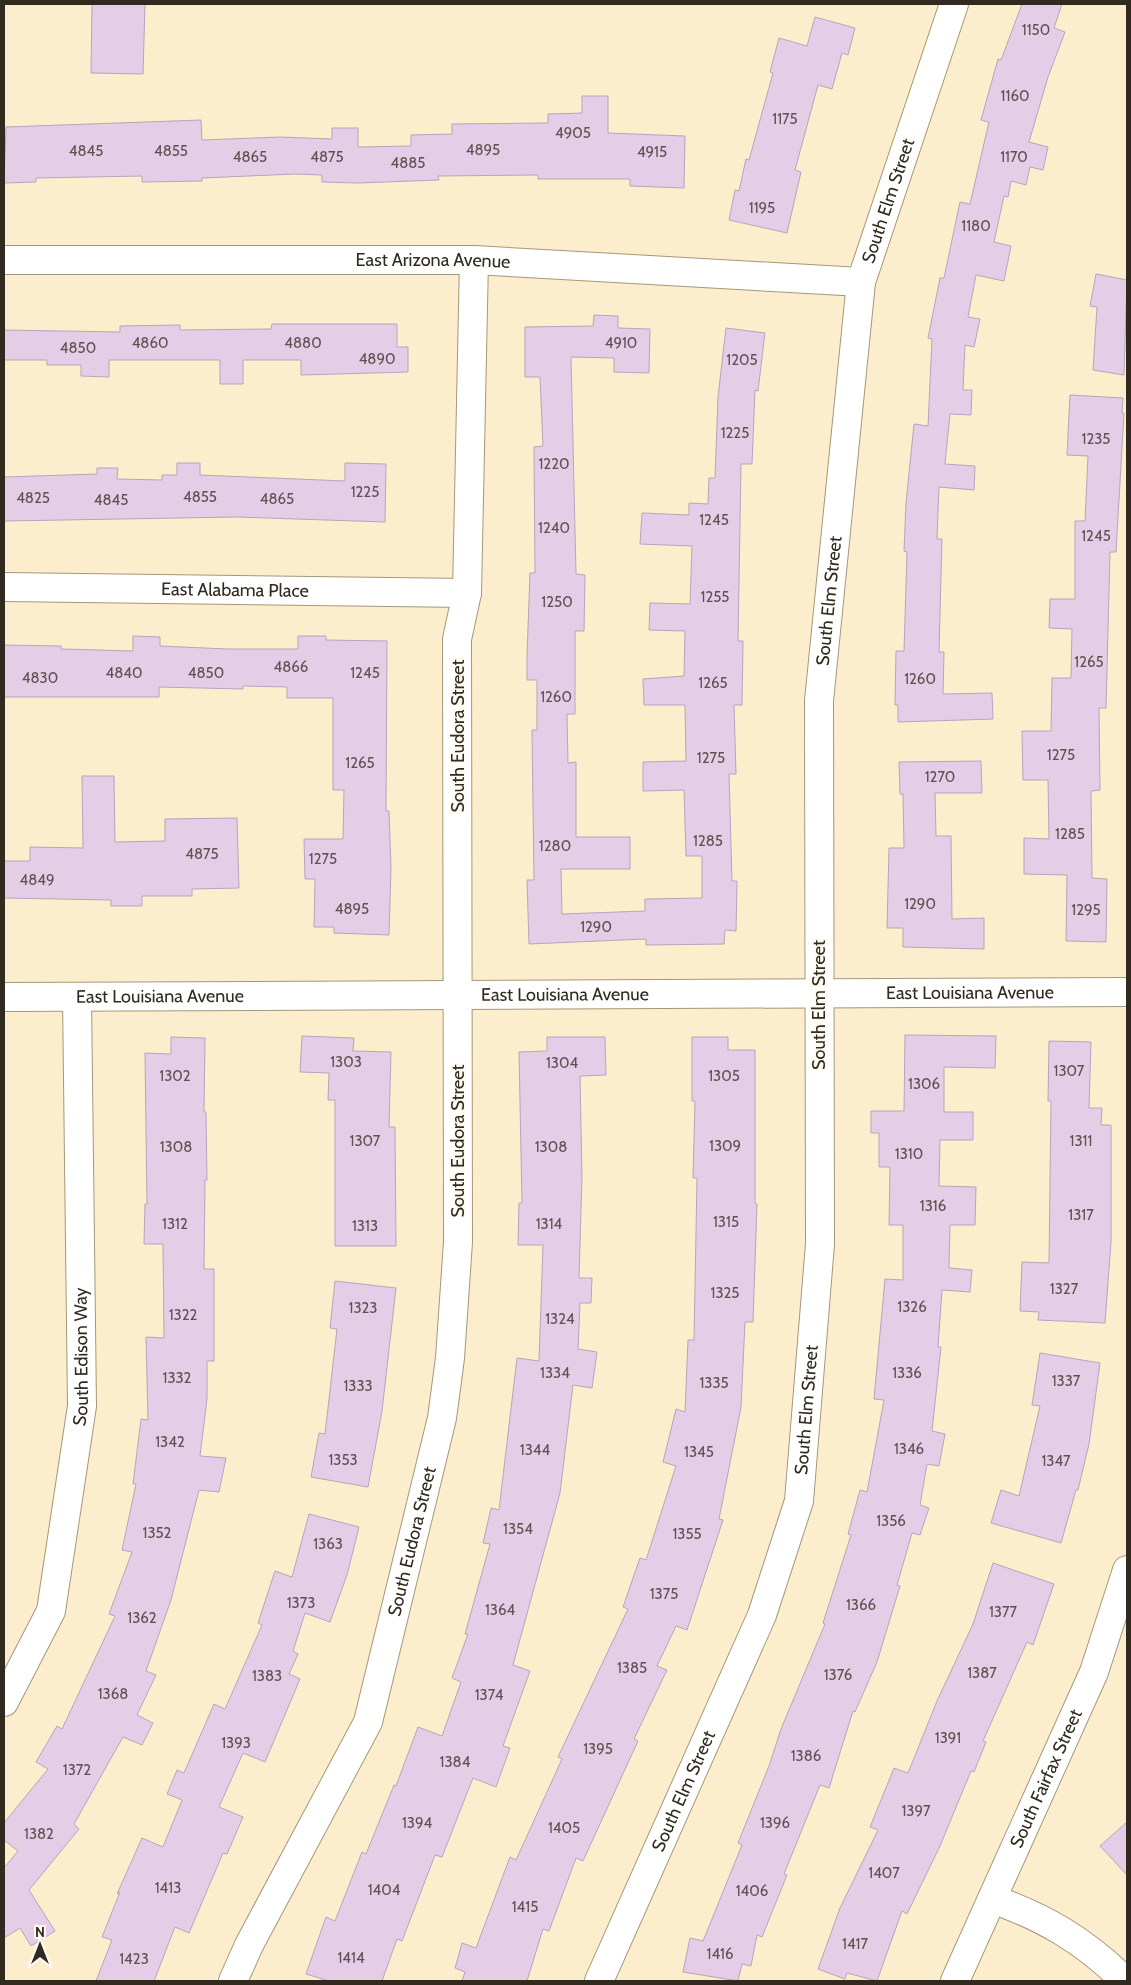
<svg xmlns="http://www.w3.org/2000/svg" width="1131" height="1985" font-family="Cabin,sans-serif">
  <rect width="100%" height="100%" fill="#fcedcd"/>
  <path fill="#e5cce7" stroke="#baa3bc" d="M92,4H145L143,74L91,73Z
    M1022,4H1062L1054,28L1065,32L1048,77L1029,142L1048,147L1043,170L1030,167L1026,185L1011,181L1008,197L1004,196L994,242L1011,246L1004,281L976,275L968,317L980,319L974,347L965,345L963,390H972L971,415L950,414L945,464L975,466L974,490L939,487L937,539H942L939,652H944L943,694L992,693L993,719L898,722V705H895L896,651H904L907,552L904,551L906,503L914,424L928,426L932,339L928,338L940,278H944L960,202L970,204L989,122L981,120L998,59L1001,60Z
    M815,17L855,28L848,55L842,53L832,89L818,85L795,170L801,172L787,233L729,220L735,190L739,191L746,159L749,160L773,73L770,72L779,38L807,46Z
    M582,96H608V133L685,136L684,188L630,186V179H538V175L438,176L439,180L358,183L322,182V175L295,174L202,178V181L142,182V176L36,178V182L4,183L6,127L201,120L202,140L280,137L332,139V128H358V147L411,146V135L452,134V124L548,123V114L582,113Z
    M1096,274L1127,280L1124,375L1093,370L1097,307L1090,306Z
    M594,315L618,316V328L650,329L649,373L614,372V358L571,357L576,574L585,575L584,631H575V714H567L568,763L576,762V837H630V869H561L562,914L645,911V899L702,898V856H686L684,790L643,791V762L686,761L685,705H644L643,679L684,676L685,631L649,630L650,603L690,604L692,546L640,544L642,513L689,515V503L708,504L709,478H715L718,397L726,328L765,333L758,391L755,390L752,464H741L738,641H743L742,705H734L736,774H729L732,881H737L736,931L725,930L724,944L646,945V939L529,944L527,880H534L532,730H537V680H527V656L530,573H535L534,447L543,446L540,377H525V327L593,326Z
    M272,324H397V347H408V372L301,375V360H243V384H220V360H109V377L81,376V365H47V360H4V330L120,332V326L180,325V330L271,329Z
    M1070,395L1123,398L1122,413H1124L1116,552H1110L1106,708H1099L1100,790L1091,791L1092,878L1107,879L1106,942L1066,941L1067,875L1024,874V838L1049,839L1048,780H1023L1022,731H1051L1052,678H1071L1072,629L1049,628L1050,599H1075V521H1085L1088,456L1067,455Z
    M177,463H200V475L345,481V463L386,464L385,522L237,517L4,521V477L97,474V468H118L117,479L162,480V475H177Z
    M133,636L160,637V646L227,649H298V636H326V640L387,641L386,811H389L391,869L389,935L334,933V927H314L315,879H305L304,839H343L344,790H333V698H287V687L243,686V689L159,687V697H4V645L61,646V649L133,651Z
    M981,761L982,793H935L936,836H951L952,919L984,918V949L903,947V928H887L889,848H904L903,794H900L899,762Z
    M82,776H114L115,842L165,841V819L237,818L239,888L192,889V896H142V906H111V900L4,898V861H30V847L83,848Z
    M905,1035L996,1036L995,1068L944,1067V1112H973V1140H940L939,1186L976,1187L975,1225H950L949,1268L972,1270L970,1292L942,1290L938,1347H941L932,1431L945,1434L939,1466L927,1464L920,1505L929,1508L920,1535L912,1533L897,1585L900,1586L877,1662L855,1712L853,1711L829,1788L820,1785L784,1874L787,1875L762,1937L757,1935L751,1966L742,1964L738,1981L683,1972L690,1938L703,1941L742,1845L738,1843L769,1766L781,1729L825,1624L823,1623L851,1535L848,1534L860,1490L867,1492L884,1400L874,1399L885,1279L903,1280V1225H889L890,1167H879V1133H871V1111H904Z
    M302,1036L354,1038L353,1051L391,1052L389,1127H395L396,1246H335V1100H328L329,1073L300,1072Z
    M171,1037L205,1038L204,1112H206L207,1180H205L204,1269H214V1361H207V1399L200,1456L226,1458L219,1492L199,1490L171,1600L146,1671L156,1675L137,1715L153,1723L142,1745L123,1737L74,1824L79,1829L29,1890L55,1931L31,1946L20,1928L4,1938V1868L18,1851L4,1840V1823L48,1769L36,1762L57,1726L62,1729L115,1616L109,1614L132,1552L122,1550L136,1484H133L141,1419L148,1420L146,1337L164,1338L163,1244H144L145,1204H147L145,1053L171,1054Z
    M547,1037H605L606,1075L580,1076L582,1177L579,1278H592L591,1303H580L578,1349L597,1352L592,1388L573,1385L560,1493L513,1665L530,1671L503,1746L510,1748L496,1787L473,1778L442,1857L435,1855L402,1941L397,1939L382,1981H329L306,1974L326,1917L335,1921L362,1852L366,1854L394,1785L396,1786L418,1727L442,1736L461,1682L452,1678L468,1634H465L490,1544L483,1543L491,1508L499,1510L517,1358L539,1361L543,1245H518L519,1203H522L519,1052L547,1051Z
    M692,1037H728V1050H755V1203L757,1204L753,1322H745L741,1407L719,1519L723,1520L687,1630L676,1626L657,1666L667,1670L634,1739L638,1741L583,1861L576,1858L549,1931L543,1929L527,1981H462L465,1972L455,1968L462,1943L476,1948L510,1857L516,1860L562,1759L558,1757L628,1609L623,1607L640,1558L646,1560L676,1466L663,1462L676,1409L685,1412L688,1340H694L697,1178H693L695,1101H692Z
    M1049,1041L1091,1042L1089,1108H1102L1101,1125H1111V1242L1105,1323L1038,1320L1039,1312L1020,1311L1022,1262L1049,1263L1051,1101H1048Z
    M335,1281L396,1288L382,1411L368,1487L311,1477L319,1433L325,1434L337,1329L330,1328Z
    M1040,1353L1100,1363L1089,1444L1078,1490H1076L1061,1543L991,1523L1001,1490L1019,1496L1040,1406L1032,1405Z
    M309,1514L359,1527L347,1575L330,1622L305,1613L293,1651L298,1654L289,1674L300,1679L265,1762L243,1753L219,1807L243,1817L227,1854L223,1853L189,1933L175,1927L154,1981H96L112,1940L102,1937L120,1892L117,1894L142,1838L163,1847L182,1800L167,1794L177,1770L184,1773L214,1704L225,1709L262,1625L258,1623L275,1571L292,1577Z
    M993,1563L1054,1584L1033,1645L1027,1642L983,1741L986,1742L974,1772L971,1771L940,1846L907,1914L902,1911L877,1981L847,1973L845,1979L818,1969L840,1908L878,1830L870,1827L894,1768L908,1773L937,1701L973,1624Z
    M1127,1822V1875L1100,1846Z"/>
  <g fill="none" stroke-linecap="round" stroke-linejoin="round">
    <g stroke="#a59779" stroke-width="30">
      <g id="minor">
        <path id="s1" d="M4,260H474L861,282"/>
        <path id="s2" d="M4,587L467,593"/>
        <path id="s3" d="M4,997L1127,992"/>
        <path id="s4" d="M4,1702L51,1611L82,1406L77,997"/>
        <path d="M992,1899C1044,1917 1085,1941 1125,1981"/>
        <path id="s5" d="M233,1981L249,1945L368,1722L442,1418L450,1358L458,1242L457,639L467,593L474,260"/>
        <path id="s6" d="M599,1981L762,1615L799,1501L820,1244L819,701L861,282L954,4"/>
        <path id="s7" d="M955,1981L1094,1672L1127,1570"/>
      </g>
    </g>
    <use href="#minor" stroke="#fff" stroke-width="28"/>
  </g>
  <g text-anchor="middle" dominant-baseline="central" stroke-width="5" stroke-linejoin="round" paint-order="stroke">
    <g font-size="15" fill="#5d5251">
      <text x="1036" y="30">1150</text>
      <text x="1015" y="96">1160</text>
      <text x="785" y="119">1175</text>
      <text x="573" y="133">4905</text>
      <text x="483" y="150">4895</text>
      <text x="86" y="151">4845</text>
      <text x="171" y="151">4855</text>
      <text x="652" y="152">4915</text>
      <text x="250" y="157">4865</text>
      <text x="327" y="157">4875</text>
      <text x="1014" y="157">1170</text>
      <text x="408" y="163">4885</text>
      <text x="762" y="208">1195</text>
      <text x="976" y="226">1180</text>
      <text x="150" y="343">4860</text>
      <text x="303" y="343">4880</text>
      <text x="621" y="343">4910</text>
      <text x="78" y="348">4850</text>
      <text x="377" y="359">4890</text>
      <text x="742" y="360">1205</text>
      <text x="735" y="433">1225</text>
      <text x="1096" y="439">1235</text>
      <text x="554" y="464">1220</text>
      <text x="365" y="492">1225</text>
      <text x="200" y="497">4855</text>
      <text x="33" y="498">4825</text>
      <text x="277" y="499">4865</text>
      <text x="111" y="500">4845</text>
      <text x="714" y="520">1245</text>
      <text x="554" y="528">1240</text>
      <text x="1096" y="536">1245</text>
      <text x="715" y="597">1255</text>
      <text x="557" y="602">1250</text>
      <text x="1089" y="662">1265</text>
      <text x="291" y="667">4866</text>
      <text x="124" y="673">4840</text>
      <text x="206" y="673">4850</text>
      <text x="365" y="673">1245</text>
      <text x="40" y="678">4830</text>
      <text x="920" y="679">1260</text>
      <text x="713" y="683">1265</text>
      <text x="556" y="697">1260</text>
      <text x="1061" y="755">1275</text>
      <text x="711" y="758">1275</text>
      <text x="360" y="763">1265</text>
      <text x="940" y="777">1270</text>
      <text x="1070" y="834">1285</text>
      <text x="708" y="841">1285</text>
      <text x="555" y="846">1280</text>
      <text x="202" y="854">4875</text>
      <text x="323" y="859">1275</text>
      <text x="37" y="880">4849</text>
      <text x="920" y="904">1290</text>
      <text x="352" y="909">4895</text>
      <text x="1086" y="910">1295</text>
      <text x="596" y="927">1290</text>
      <text x="346" y="1062">1303</text>
      <text x="562" y="1063">1304</text>
      <text x="1069" y="1071">1307</text>
      <text x="175" y="1076">1302</text>
      <text x="724" y="1076">1305</text>
      <text x="924" y="1084">1306</text>
      <text x="365" y="1141">1307</text>
      <text x="1081" y="1141">1311</text>
      <text x="725" y="1146">1309</text>
      <text x="176" y="1147">1308</text>
      <text x="551" y="1147">1308</text>
      <text x="909" y="1154">1310</text>
      <text x="933" y="1206">1316</text>
      <text x="1081" y="1215">1317</text>
      <text x="726" y="1222">1315</text>
      <text x="175" y="1224">1312</text>
      <text x="549" y="1224">1314</text>
      <text x="365" y="1226">1313</text>
      <text x="1064" y="1289">1327</text>
      <text x="725" y="1293">1325</text>
      <text x="912" y="1307">1326</text>
      <text x="363" y="1308">1323</text>
      <text x="183" y="1315">1322</text>
      <text x="560" y="1319">1324</text>
      <text x="555" y="1373">1334</text>
      <text x="907" y="1373">1336</text>
      <text x="177" y="1378">1332</text>
      <text x="1066" y="1381">1337</text>
      <text x="714" y="1383">1335</text>
      <text x="358" y="1386">1333</text>
      <text x="170" y="1442">1342</text>
      <text x="909" y="1449">1346</text>
      <text x="535" y="1450">1344</text>
      <text x="699" y="1452">1345</text>
      <text x="343" y="1460">1353</text>
      <text x="1056" y="1461">1347</text>
      <text x="891" y="1521">1356</text>
      <text x="518" y="1529">1354</text>
      <text x="157" y="1533">1352</text>
      <text x="687" y="1534">1355</text>
      <text x="328" y="1544">1363</text>
      <text x="664" y="1594">1375</text>
      <text x="301" y="1603">1373</text>
      <text x="861" y="1605">1366</text>
      <text x="500" y="1610">1364</text>
      <text x="1003" y="1612">1377</text>
      <text x="142" y="1618">1362</text>
      <text x="632" y="1668">1385</text>
      <text x="982" y="1673">1387</text>
      <text x="838" y="1675">1376</text>
      <text x="267" y="1676">1383</text>
      <text x="113" y="1694">1368</text>
      <text x="489" y="1695">1374</text>
      <text x="948" y="1738">1391</text>
      <text x="236" y="1743">1393</text>
      <text x="598" y="1749">1395</text>
      <text x="806" y="1756">1386</text>
      <text x="455" y="1762">1384</text>
      <text x="77" y="1770">1372</text>
      <text x="916" y="1811">1397</text>
      <text x="417" y="1823">1394</text>
      <text x="775" y="1823">1396</text>
      <text x="564" y="1828">1405</text>
      <text x="39" y="1834">1382</text>
      <text x="884" y="1873">1407</text>
      <text x="168" y="1888">1413</text>
      <text x="384" y="1890">1404</text>
      <text x="752" y="1891">1406</text>
      <text x="525" y="1907">1415</text>
      <text x="855" y="1944">1417</text>
      <text x="720" y="1954">1416</text>
      <text x="351" y="1958">1414</text>
      <text x="134" y="1959">1423</text>
    </g>
    <g font-size="18" fill="#302a1f" stroke="#fefbf5">
      <text stroke="none"><textPath href="#s6" startOffset="1828">South Elm Street</textPath></text>
      <text stroke="none"><textPath href="#s1" startOffset="429">East Arizona Avenue</textPath></text>
      <text stroke="none"><textPath href="#s2" startOffset="231">East Alabama Place</textPath></text>
      <text stroke="none"><textPath href="#s6" startOffset="1422">South Elm Street</textPath></text>
      <text transform="translate(458 736) rotate(-90)">South Eudora Street</text>
      <text stroke="none"><textPath href="#s3" startOffset="966">East Louisiana Avenue</textPath></text>
      <text stroke="none"><textPath href="#s3" startOffset="561">East Louisiana Avenue</textPath></text>
      <text stroke="none"><textPath href="#s3" startOffset="156">East Louisiana Avenue</textPath></text>
      <text transform="translate(819 1005) rotate(-90)">South Elm Street</text>
      <text transform="translate(458 1141) rotate(-90)">South Eudora Street</text>
      <text stroke="none"><textPath href="#s4" startOffset="359">South Edison Way</textPath></text>
      <text stroke="none"><textPath href="#s6" startOffset="612">South Elm Street</textPath></text>
      <text stroke="none"><textPath href="#s5" startOffset="478">South Eudora Street</textPath></text>
      <text stroke="none"><textPath href="#s7" startOffset="222">South Fairfax Street</textPath></text>
      <text stroke="none"><textPath href="#s6" startOffset="208">South Elm Street</textPath></text>
    </g>
  </g>
  <rect width="1131" height="1985" fill="none" stroke="#302a1f" stroke-width="10"/>
  <g transform="translate(40 1945)" stroke="#fefbf5" stroke-width="4" paint-order="stroke">
  <path d="M0-4L9 19L0 12L-9 19Z" fill="#302a1f"/>
  <text y="-8" font-size="14" font-weight="bold" text-anchor="middle" fill="#302a1f">N</text>
  </g>
</svg>
